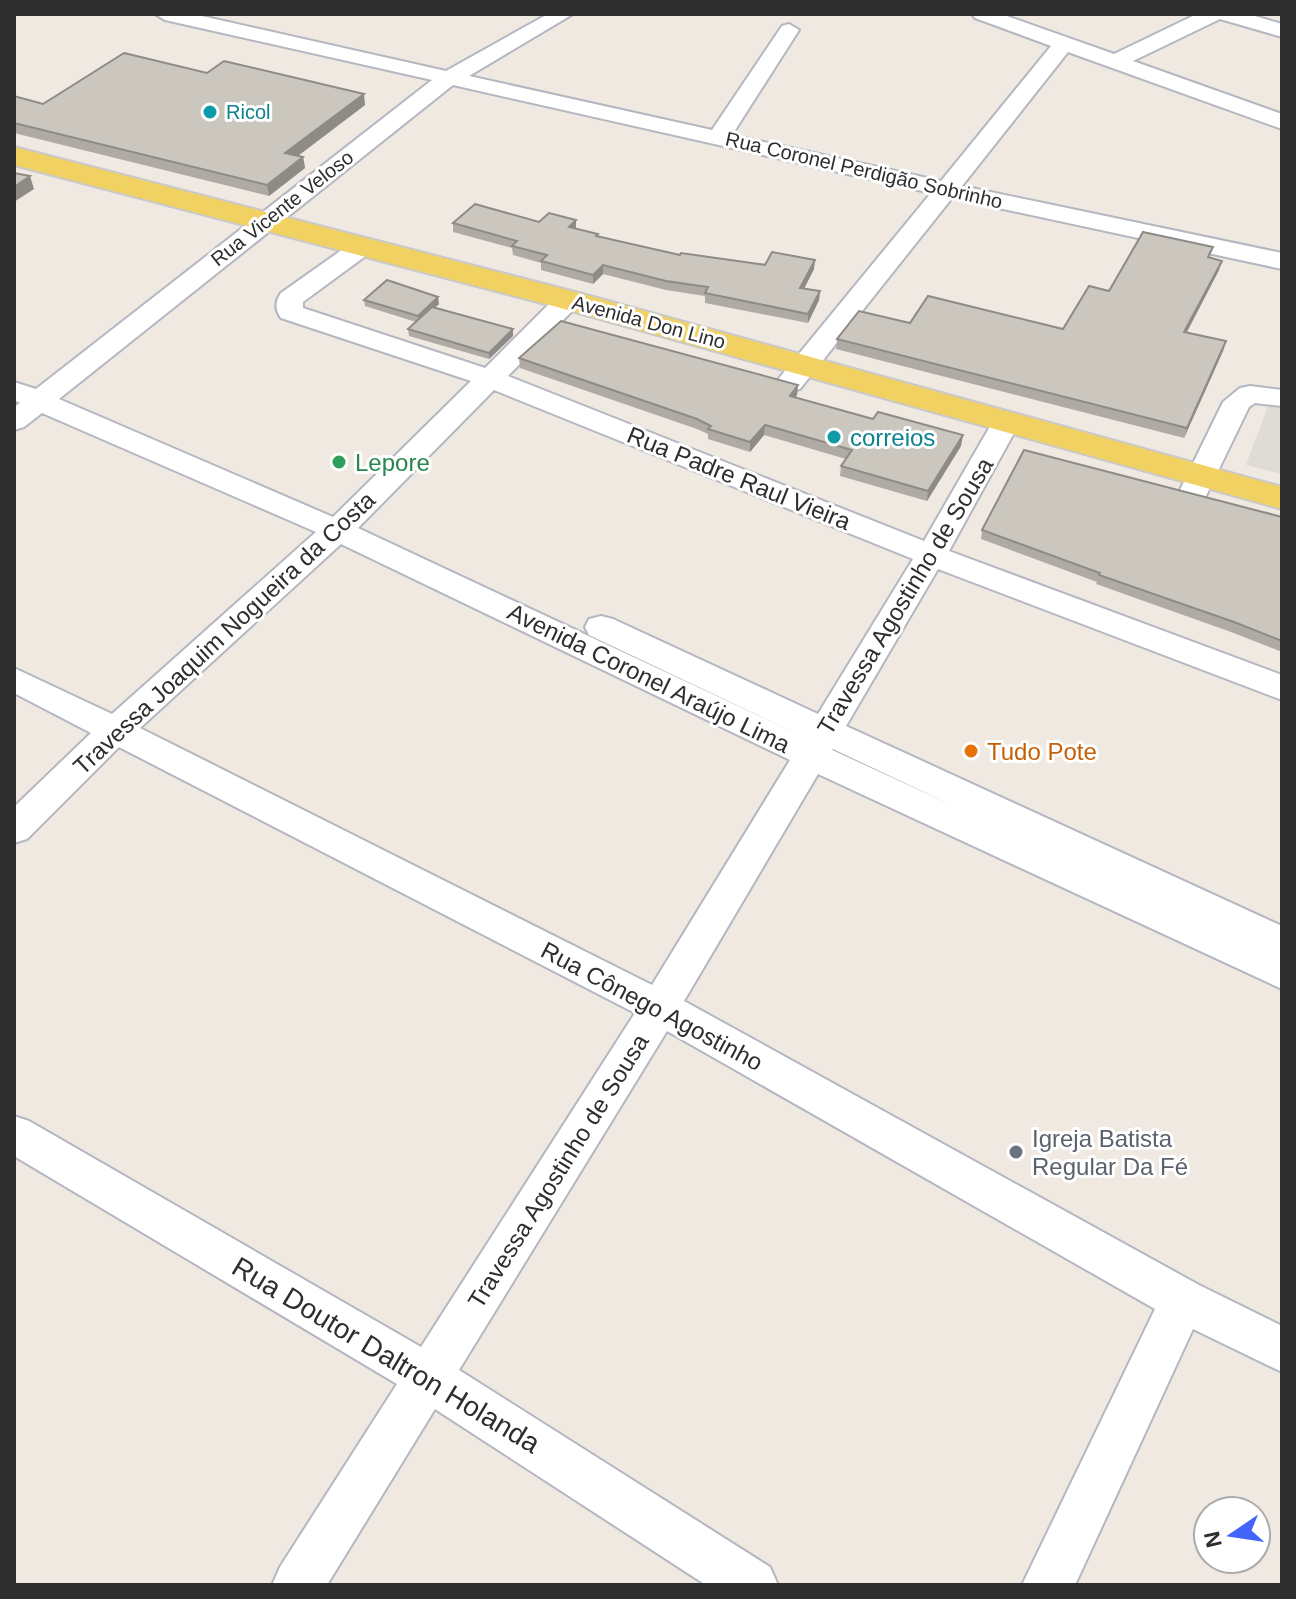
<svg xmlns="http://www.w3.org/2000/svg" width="1296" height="1599" font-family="Helvetica,sans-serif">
  <rect width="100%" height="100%" fill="#efe9e1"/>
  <path fill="#dfdcd8" d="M1269,403L1282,406V474L1246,465Z"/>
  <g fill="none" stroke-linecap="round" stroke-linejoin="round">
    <g stroke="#b4b7c1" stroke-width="4">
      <path id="minor" d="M155,14H193L446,71L548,14H573L469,76L712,130L782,26L789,24L799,30L732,135L941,181L1051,46L975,18L972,14H1001L1114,54L1197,14H1248L1282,24V37L1220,19L1133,61L1282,114V129L1068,52L962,186L1282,253V269L952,198L800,389L790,391L780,389L776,383L780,377L931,193L453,85L59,399L333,517L471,381L281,318C275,310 275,301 281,293L353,242H371L375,247L371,252L303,302V308L485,368L559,294H577L581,300L577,306L508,376L924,541L996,416L1006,413L1016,416L1020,422L949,551L1282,675V700L938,569L846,726L1282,926V989L818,774L684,1001L1199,1285L1282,1326V1372L1193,1329L1075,1585H1022L1155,1309L667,1031L459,1370L770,1567L778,1585H706L435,1409L327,1585H272L280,1567L397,1384L14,1156V1116L29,1121L421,1347L635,1013L119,747L27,839L14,843V807L91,733L14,693V668L112,714L316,532L42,413L24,427L14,430V407L20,403L14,400V382L36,389L432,80L165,20ZM494,390L913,559L818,714L613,619L601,616L589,619L585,627L589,635L804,737L358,528ZM341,544L790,760L652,985L140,728ZM833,749L956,807L832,750Z
        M1250,386L1282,390V406L1255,403L1249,407L1205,498L1194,501L1183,498L1179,492L1223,402L1240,388Z"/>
    </g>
    <g stroke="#c9c9c9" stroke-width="4">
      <path id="major" d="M14,147L579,293L1282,487V509L557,307L14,165Z"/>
    </g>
    <use href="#minor" fill="#fff" fill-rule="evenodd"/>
    <use href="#major" fill="#f2d163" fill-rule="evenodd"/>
  </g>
  <path fill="#afaba4" d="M207,73L365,105L298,156L303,157L305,168L269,196L14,133V96L43,104Z
    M576,220V229L598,234V237L680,255L814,269L804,288L820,291L819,300L808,323L705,303V296L666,290L603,274L593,284L541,270V263L513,255L512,248L453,232V223Z
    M1210,258L1219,270L1187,332L1226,341L1223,351L1184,438L836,349L837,339L910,323L1063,329L1109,291Z
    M364,300L439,304L435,307L513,329V336L489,359L409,336L408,329L416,322L365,306Z
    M519,358L798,385L797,395L795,397L961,446L927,501L840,476L841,466L846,459L764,435L750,452L708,439V434L697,429L520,368Z
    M1282,517V652L1231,632L1096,584L1097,582L981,539L982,530Z"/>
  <path fill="#8e8b86" d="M364,94L365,105L287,164L285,153Z
    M303,157L305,168L269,196L267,185Z
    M30,176L34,189L14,202V187Z
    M576,220V229L569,227Z
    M815,260L814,269L800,297V288Z
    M1222,261L1219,270L1182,341L1184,332Z
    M603,265V274L593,284V275Z
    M820,291L819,300L808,323V314Z
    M438,297L439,304L419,322L418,316Z
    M513,329V336L489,359V353Z
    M1226,341L1223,351L1184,438L1187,428Z
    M798,385L797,395L789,406L790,396Z
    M765,425L764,435L750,452V442Z
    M963,435L961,446L927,501L928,491Z"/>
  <path fill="#cbc7bf" stroke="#8e8b86" stroke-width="2" d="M124,53L207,73L224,61L364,94L285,153L303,157L267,185L14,123V96L43,104Z
    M14,173L30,176L14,187Z
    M475,204L539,222L549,213L576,220L569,227L598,234L596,236L680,255L681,253L765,265L772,252L815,260L800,288L820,291L808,314L705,293L708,287L666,281L603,265L593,275L541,261L547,255L512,246L517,241L453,223Z
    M1143,232L1213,247L1208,257L1222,261L1184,332L1226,341L1187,428L837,339L859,311L910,323L928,296L1063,329L1089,286L1109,291Z
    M387,280L438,297L418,316L364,300Z
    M432,307L513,329L489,353L408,329Z
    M561,321L798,385L790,396L873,419L878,412L963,435L928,491L841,466L852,450L765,425L750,442L708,429L711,426L697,419L519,358Z
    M1024,450L1282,517V641L1234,622L1099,575L1100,573L982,530Z"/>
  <g fill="#0f9aa8" stroke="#fff" stroke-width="3">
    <circle cx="210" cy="112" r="8"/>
    <circle cx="834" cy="437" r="8"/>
  </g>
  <circle fill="#2e9e5b" stroke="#fff" stroke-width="3" cx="339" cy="462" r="8"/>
  <circle fill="#e8710a" stroke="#fff" stroke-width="3" cx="971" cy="751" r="8"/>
  <circle fill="#6b7280" stroke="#fff" stroke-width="3" cx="1016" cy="1152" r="8"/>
  <g text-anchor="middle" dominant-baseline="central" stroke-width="6" stroke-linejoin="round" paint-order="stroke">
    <g font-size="20" fill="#0d838f" stroke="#fff" text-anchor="start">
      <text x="226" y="112">Ricol</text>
    </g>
    <g font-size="20" fill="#2e2e2e" stroke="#fff">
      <text transform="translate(864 170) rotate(13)">Rua Coronel Perdigão Sobrinho</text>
      <text transform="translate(282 208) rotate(-38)">Rua Vicente Veloso</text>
      <text transform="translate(649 322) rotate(15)">Avenida Don Lino</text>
    </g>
    <g font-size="24" fill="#0d838f" stroke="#fff" text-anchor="start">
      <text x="850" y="437">correios</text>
    </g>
    <g font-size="24" fill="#27864d" stroke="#fff" text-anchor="start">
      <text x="355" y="462">Lepore</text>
    </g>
    <g font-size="24" fill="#2e2e2e" stroke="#fff">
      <text transform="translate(739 478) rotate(22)">Rua Padre Raul Vieira</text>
      <text transform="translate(905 596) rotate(-59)">Travessa Agostinho de Sousa</text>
      <text transform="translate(224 633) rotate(-43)">Travessa Joaquim Nogueira da Costa</text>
      <text transform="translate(649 678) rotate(26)">Avenida Coronel Araújo Lima</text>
      <text transform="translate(652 1006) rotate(28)">Rua Cônego Agostinho</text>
      <text transform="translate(558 1171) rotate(-58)">Travessa Agostinho de Sousa</text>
    </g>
    <g font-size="24" fill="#c56008" stroke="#fff" text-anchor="start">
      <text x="987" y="751">Tudo Pote</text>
    </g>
    <g font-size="24" fill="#5b616d" stroke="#fff" text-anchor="start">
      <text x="1032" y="1138">Igreja Batista<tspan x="1032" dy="28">Regular Da Fé</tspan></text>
    </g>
    <g font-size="28" fill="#2e2e2e" stroke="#fff">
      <text transform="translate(386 1355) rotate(31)">Rua Doutor Daltron Holanda</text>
    </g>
  </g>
  <rect width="1296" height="1599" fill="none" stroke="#2e2e2e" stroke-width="32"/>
  <g transform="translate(1232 1535) rotate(257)"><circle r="38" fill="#ffffff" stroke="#ababab" stroke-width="2"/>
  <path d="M0-6L14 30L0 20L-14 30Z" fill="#4264fb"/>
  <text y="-12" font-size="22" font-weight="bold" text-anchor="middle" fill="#2e2e2e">N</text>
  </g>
</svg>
